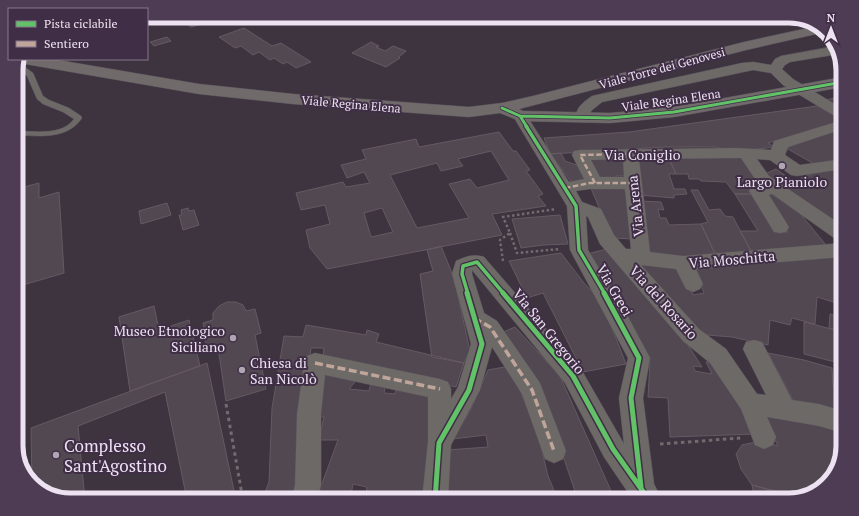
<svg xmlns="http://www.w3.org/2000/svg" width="859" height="516" font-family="'PT Serif',serif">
  <rect width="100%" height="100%" fill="#3d3440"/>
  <path fill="#524851" stroke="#655a63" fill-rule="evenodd" d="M183,16H216L219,20L191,27L177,18Z
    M244,28L272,46L281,43L311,62L296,68L287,62L283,64L274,58L270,60L259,52L253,55L241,46L235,48L219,37Z
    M167,37L171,41L154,46L150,42Z
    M371,42L379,46L376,47L385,51L393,46L406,51L399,57L400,58L386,67L352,53Z
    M843,96V110L826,100Z
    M817,106L843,118V120L768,143L774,147L733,152L715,147H664L550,154L544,138L629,132Z
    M843,128V160L816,165L786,148Z
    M499,132L513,151H516L530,170L526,171L543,194L538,196L546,206L492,214L502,235L327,269L310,248L306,230L330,224L325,205L301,210L296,193L343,182L346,187L370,183L364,172L347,178L341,165L366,159L362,150L416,139L419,147ZM491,151L509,180L477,188L470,179L449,184L469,218L417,228L390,175L437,163L441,171L463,166L458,159ZM382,208L393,232L371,237L364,213Z
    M561,153L565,161L582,167L590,181L573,184L550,154Z
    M668,156L741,157L762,186H753L756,194H735L726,182L701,181L699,179H689L688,174H676Z
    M587,157L625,158L628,176H616L617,179L598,180Z
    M634,159L670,161L676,174H669L674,189H685L687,194L674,195V198L639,195Z
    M843,166V229L765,174L776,169L793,181L823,170Z
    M39,183V198L59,192L64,273L16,287V189Z
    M590,186H623L628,198L633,239L612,238Z
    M691,190H698L709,210L720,209L725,216L733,217L751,251L716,256L701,224L708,222Z
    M775,193L794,206L826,245L751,251L740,231H758L735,194H756L780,233L788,232L764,195Z
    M640,201L661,202L664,210L658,209L660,218H666L669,225L701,224L716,256L677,258L644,253Z
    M167,203L171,215L141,224L139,211Z
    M188,208L189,211L194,210L199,225L183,230L179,215H182L181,210Z
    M560,215L568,244L543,245L521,248L512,219Z
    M441,246L454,278L470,351L464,363L432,357L430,344L420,274L433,271L427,250Z
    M607,249L679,331L702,367L693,366L695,371L712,374L706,362H714L756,434L670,437L668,398L648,397L650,363L624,314L587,254Z
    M561,253L584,283L597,297L607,315L626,364L583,372L543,293L527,298L509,261Z
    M843,255V332L829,328L830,314L842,317L840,304L817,297L815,324L792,318L790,325L770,320L768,345L732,337L695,334L638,264L677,268L681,270L693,295L704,293L695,270L736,265Z
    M227,302H236L243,305L246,311L255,309L261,333L255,335L266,389L226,401L218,347L207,351L203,323L213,320V313L219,306Z
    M154,306L159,330L189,320L200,366L130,391L119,317Z
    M804,322L843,332V364L804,354Z
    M306,325L366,335L367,330L379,334L376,342L464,363L456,387L323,358L324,348H311L300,434L296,500H262L269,482L272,408L284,336L303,337Z
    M515,327L560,376L615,500H578L538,382L501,333Z
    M768,353L804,360L832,368L833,386L843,389V413L793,400Z
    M207,363L236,500H187L165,392L78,426L85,500H70L43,493L32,482L31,428Z
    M510,366L538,434L548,476L558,500H448L447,450L488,447L486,435L453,439L470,411L488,370Z
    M320,371L360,376L349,389L369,391L372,379L386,382L384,393L395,394L397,385L431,393L425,500H365L367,487L353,484L350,500H316L338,440H319L324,417L312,416Z
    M763,415L843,430V446L836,473L816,493L795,498V496L769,490L752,485L741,469L736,454L742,445L760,441L778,446Z
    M752,485L795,496V498L755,500Z"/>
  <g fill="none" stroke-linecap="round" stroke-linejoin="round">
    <g stroke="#58515b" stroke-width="1">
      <path id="lane" d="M18,62L33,73L43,96L49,100L69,108L81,116L82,118C67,140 40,136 16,135V131C35,131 62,136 74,119L63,112L43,104L37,99L27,76L16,67Z"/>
    </g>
    <g stroke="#58515b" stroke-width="1">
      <path id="street" d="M837,46L839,54L790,62L785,65L782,69L793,79L843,109V119L838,118L783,85L771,73L753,70L602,102L591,111V118L589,121H579C571,110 584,102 592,96L742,63L753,62L771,65L775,59L781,56Z
        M520,112L525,113L569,182L584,179L572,155L574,151L580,150L736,148L771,150L774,141L843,120V129L788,147L785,155L800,165L843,159V169L797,176L791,175L770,160L757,159L769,176L843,226V242L837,240L772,194L769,195L789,227L786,232L780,233L774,232L749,191L752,187L759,185L741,158L639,159L650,252L683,256L843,243V257L696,269L703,284L700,289L693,292L686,289L676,269L641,265L699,329L726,349L757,394L766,395L743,349L746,342L754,340L762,342L792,400L819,404L843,411V433L819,426L767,417L776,437L773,445L764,449L755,445L741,409L710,363L683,341L600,244L588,217L586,216L588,250L626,313L650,358L643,398L654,484L662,500H633L604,457L565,383L472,270V274L484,313L497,321L540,383L566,451L563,459L554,463L545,459L522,394L492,347L480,390L451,445L448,500H422L428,441V397L325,375L321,414V485L317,500H291L295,485L297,414L304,363L307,356L315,353L440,379L448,382L451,389V399L458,387L471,344L452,274L456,261C466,256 474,254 484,257L581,369L624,444L619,398L628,358L570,250L567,206L513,116L515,113ZM623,159L624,177H600L591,160ZM590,189H625L631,249H626L614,235L601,209L582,202L576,191Z"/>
    </g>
    <g stroke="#58515b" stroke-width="1">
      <path id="secondary" d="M818,26L825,32L746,50L519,109L523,111L610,113L674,107L843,77V87L674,117L610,123L520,121L500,113L469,117L293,104L199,94L25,64L19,61L20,59H52L199,84L293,94L469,107L502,103L533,96L744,42Z"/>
    </g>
    <path stroke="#716b6e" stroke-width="2.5" stroke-dasharray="2.5 2.5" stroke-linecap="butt" d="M510,233L517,253L560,249
      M503,261L500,240L510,233L503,217L556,209"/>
    <path stroke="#716b6e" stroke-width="3" stroke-dasharray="3.5 3.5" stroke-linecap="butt" d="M226,404L243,500
      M660,444L741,438"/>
    <use href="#lane" fill="#6d6967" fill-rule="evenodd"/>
    <use href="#street" fill="#6d6967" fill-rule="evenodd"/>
    <use href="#secondary" fill="#706b6a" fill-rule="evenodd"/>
    <path stroke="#c0a59a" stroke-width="2.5" stroke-dasharray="5.5 2.5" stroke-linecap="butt" d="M595,183L580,155L630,154
      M565,188L590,183H632"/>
    <path stroke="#c0a59a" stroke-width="3.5" stroke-dasharray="8 3.5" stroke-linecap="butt" d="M474,318L490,327L532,390L554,451
      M315,363L440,389"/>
    <g stroke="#402e46" stroke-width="4.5">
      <path id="cycleway-far2" d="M502,108L520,116L610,118L674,112L843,82
        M520,116L527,127"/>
    </g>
    <g stroke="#402e46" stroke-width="6">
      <path id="cycleway-far1" d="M526,126L576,206L579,250L605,294
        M468,294L462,274L463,266L477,262L504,294"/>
    </g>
    <g stroke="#402e46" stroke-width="8">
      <path id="cycleway" d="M503,293L573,376L613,449L649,500
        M604,293L639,358L631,398L641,487
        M435,500L439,443L469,390L482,344L467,293"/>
    </g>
    <use href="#cycleway-far2" stroke="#61c268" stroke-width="3"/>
    <use href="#cycleway-far1" stroke="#61c268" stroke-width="3.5"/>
    <use href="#cycleway" stroke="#61c268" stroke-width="5"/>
  </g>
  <g fill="#afa5b3" stroke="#402e46" stroke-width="1.5">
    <circle cx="782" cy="166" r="4"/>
    <circle cx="233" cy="338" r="4"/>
    <circle cx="242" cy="370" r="4"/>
    <circle cx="56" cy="455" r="4"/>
  </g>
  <g text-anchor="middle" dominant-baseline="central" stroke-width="4" stroke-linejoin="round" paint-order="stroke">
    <g font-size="12" fill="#ede2f1" stroke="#402e46">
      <text transform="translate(662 68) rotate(-15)">Viale Torre dei Genovesi</text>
      <text transform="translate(671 100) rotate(-8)">Viale Regina Elena</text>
      <text transform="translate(351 104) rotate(5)">Viale Regina Elena</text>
    </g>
    <g font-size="14" fill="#ede2f1" stroke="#402e46">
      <text x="642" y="154">Via Coniglio</text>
      <text transform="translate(635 206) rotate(-96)">Via Arena</text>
      <text transform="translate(732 259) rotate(-5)">Via Moschitta</text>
      <text transform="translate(615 290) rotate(60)">Via Greci</text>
      <text transform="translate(664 302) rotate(48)">Via del Rosario</text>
      <text transform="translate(549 331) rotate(51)">Via San Gregorio</text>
    </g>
    <g font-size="14" fill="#ede2f1" stroke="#402e46">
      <text x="782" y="181">Largo Pianiolo</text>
      <text x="225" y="330" text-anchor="end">Museo Etnologico<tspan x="225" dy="16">Siciliano</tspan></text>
      <text x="250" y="362" text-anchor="start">Chiesa di<tspan x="250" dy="16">San Nicolò</tspan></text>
    </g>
    <g font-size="17" fill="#ede2f1" stroke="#402e46" text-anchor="start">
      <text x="64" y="445">Complesso<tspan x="64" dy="20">Sant'Agostino</tspan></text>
    </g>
  </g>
  <path d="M0 0H859V516H0ZM70 23H789A47 47 0 0 1 836 70V446A47 47 0 0 1 789 493H70A47 47 0 0 1 23 446V70A47 47 0 0 1 70 23Z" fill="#4e3c54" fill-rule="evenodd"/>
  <path fill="none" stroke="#ede2f1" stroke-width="5" d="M70 23H789A47 47 0 0 1 836 70V446A47 47 0 0 1 789 493H70A47 47 0 0 1 23 446V70A47 47 0 0 1 70 23Z"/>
  <rect x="8" y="8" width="140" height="52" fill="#402e46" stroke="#85768a"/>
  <rect x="16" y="21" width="20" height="6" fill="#61c268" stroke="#85768a"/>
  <text x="44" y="28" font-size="12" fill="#ede2f1">Pista ciclabile</text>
  <rect x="16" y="41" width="20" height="6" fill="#c0a59a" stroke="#85768a"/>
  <text x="44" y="48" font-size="12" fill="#ede2f1">Sentiero</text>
  <g transform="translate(831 28)" stroke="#402e46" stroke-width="3" paint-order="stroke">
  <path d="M0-3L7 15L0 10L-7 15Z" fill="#ede2f1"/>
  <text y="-6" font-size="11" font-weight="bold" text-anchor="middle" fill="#ede2f1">N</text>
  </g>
</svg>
